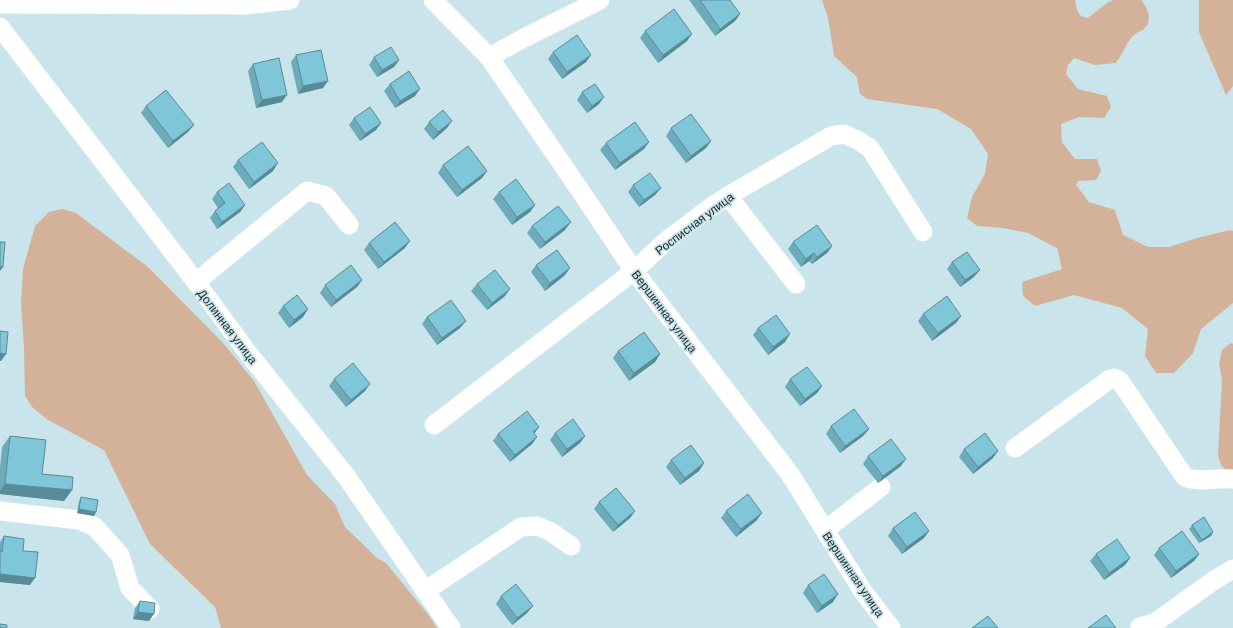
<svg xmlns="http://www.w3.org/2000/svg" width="1233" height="628" font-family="Barlow,sans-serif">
  <rect width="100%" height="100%" fill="#cae4eb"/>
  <path fill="#d3b299" d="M822,0H1075C1077,9 1077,17 1088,18L1108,2L1114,0H1141C1148,8 1153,21 1144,29C1140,32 1135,33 1131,38C1125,46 1122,55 1116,63L1095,65L1074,58L1068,65L1066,74L1078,89L1107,96L1111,107L1104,118L1079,117L1061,124L1062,142L1075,159H1097L1101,171L1096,180L1078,181L1076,185L1089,202L1115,210L1123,235L1148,247H1169L1197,238L1230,230L1233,231V303L1201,329L1193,353L1174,373H1156L1145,356L1148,329L1122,308L1074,295L1035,306L1023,296L1022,282L1062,269L1057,248L1028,233L1003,228L977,226L967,218L972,197L985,174L988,154L971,129L937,109L867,99L860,94L857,77L834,56L828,18Z
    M1199,0H1233V86L1226,95L1199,32Z
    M63,209L76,213L148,267L224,344L254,381L307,475L335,504L345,527L377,558L386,563L430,617L437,628H221L215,607L150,544L104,450L48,420L33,408L25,396L24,348L21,303L23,269L35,226L49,212Z
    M1231,343L1233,344V472C1222,470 1220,465 1218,454L1222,380L1219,363L1222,350Z"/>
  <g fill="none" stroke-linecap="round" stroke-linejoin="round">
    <path stroke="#fff" stroke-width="19" d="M433,0L489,57L586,199L634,271L790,474L862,590L891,628
      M0,4L246,5L290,0
      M0,27L196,282L248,353L346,476L451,628
      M489,57L522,39L600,0
      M728,196L796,284
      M196,282L307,191L326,196L349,225
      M434,425L634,271L666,241L707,210L728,196L831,136L844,134L859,141L870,148L923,232
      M1015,448L1110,379L1114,378L1120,381L1184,476C1195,484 1218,477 1233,479
      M0,511L79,520L95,527L120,555L130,588L150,609
      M825,530L881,487
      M425,591L521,527L537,526L551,532L571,546
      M1140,627L1154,623L1160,619L1213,581L1233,569"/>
  </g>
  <path fill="#6dabba" d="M689,0H730L740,14L735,21L715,36Z
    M645,31L687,41L658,63L640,38Z
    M553,52L591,55L586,62L562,79L548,59Z
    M296,55L323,88L298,94L291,62Z
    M374,57L399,60L394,67L377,77L369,65Z
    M253,64L282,102L256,108L248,71Z
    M390,84L415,96L395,108L384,91Z
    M582,92L599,104L587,113L577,100Z
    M146,106L188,132L168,148L141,113Z
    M354,118L381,123L376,130L360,141L349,125Z
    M429,122L447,128L433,140L424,129Z
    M671,128L711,141L706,148L686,163L666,136Z
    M649,142L644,149L615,170L600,150L606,143Z
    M238,160L273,171L249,189L233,167Z
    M443,165L487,171L482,178L457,197L438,173Z
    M633,185L661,188L655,195L639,207L628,192Z
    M217,192L245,205L240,212L217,229L210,218L215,211L218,208L212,199Z
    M499,192L535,205L530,212L512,225L493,199Z
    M532,226L565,230L540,249L527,233Z
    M793,242L832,246L827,253L812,264L809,261L801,267L788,249Z
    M369,243L405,248L378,269L364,250Z
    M952,262L974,277L960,287L947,269Z
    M536,265L565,275L545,291L531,272Z
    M362,280L357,287L331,307L320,293L325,285Z
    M477,284L505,296L487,310L471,291Z
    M283,306L308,309L303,317L289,328L278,313Z
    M923,314L961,316L956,323L932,341L918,321Z
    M427,317L460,328L437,345L422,324Z
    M758,328L785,342L768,355L753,335Z
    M618,351L660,354L655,362L629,381L613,358Z
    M334,379L365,391L346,407L329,386Z
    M790,379L822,386L817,393L800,406L785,387Z
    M831,426L869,429L863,436L840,453L826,434Z
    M555,433L585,436L580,443L562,457L550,440Z
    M498,434H534L537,437L532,444L510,462L493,441Z
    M10,436L42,474L72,490L64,501L0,494V468L2,447Z
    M964,449L993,458L973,474L959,457Z
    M868,456L901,466L878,483L863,464Z
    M671,460L704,463L699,471L680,485L666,467Z
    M81,497L96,512L94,516L77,513L79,501Z
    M599,502L635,511L630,518L613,532L594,509Z
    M726,511L757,520L736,537L721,518Z
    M1192,525L1213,532L1211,536L1199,543L1189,529Z
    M893,528L929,531L924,538L902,554L888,536Z
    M4,536L23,551L30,585L0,582V542Z
    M1159,548L1199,554L1194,561L1171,578L1154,555Z
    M1096,554L1130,558L1125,565L1104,580L1090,561Z
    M808,585L833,602L817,613L803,593Z
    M501,596L527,613L512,625L496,604Z
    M140,601L149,621L133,619L135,608Z"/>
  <path fill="#598b97" d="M740,14L735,21L715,36L720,29Z
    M692,34L687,41L658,63L663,55Z
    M591,55L586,62L562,79L567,72Z
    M399,60L394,67L377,77L382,70Z
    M328,81L323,88L298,94L303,86Z
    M420,89L415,96L395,108L400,101Z
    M287,95L282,102L256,108L262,100Z
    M604,97L599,104L587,113L592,106Z
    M452,121L447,128L433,140L438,132Z
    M381,123L376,130L360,141L365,134Z
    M194,125L188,132L168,148L173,141Z
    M711,141L706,148L686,163L691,156Z
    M649,142L644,149L615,170L620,163Z
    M278,163L273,171L249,189L254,182Z
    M487,171L482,178L457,197L462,190Z
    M661,188L655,195L639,207L644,200Z
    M245,205L240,212L217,229L222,222Z
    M535,205L530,212L512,225L517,217Z
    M571,222L565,230L540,249L545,242Z
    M410,241L405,248L378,269L384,262Z
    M832,246L827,253L812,264L817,257Z
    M814,253L809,261L801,267L806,259Z
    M0,266L3,267L0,271Z
    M570,268L565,275L545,291L550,283Z
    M980,270L974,277L960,287L965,280Z
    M362,280L357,287L331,307L336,300Z
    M510,289L505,296L487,310L492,303Z
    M308,309L303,317L289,328L294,320Z
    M961,316L956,323L932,341L938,333Z
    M466,321L460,328L437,345L442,338Z
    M790,334L785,342L768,355L773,347Z
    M0,353L6,354L1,361H0Z
    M660,354L655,362L629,381L634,373Z
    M370,384L365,391L346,407L351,400Z
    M822,386L817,393L800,406L805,399Z
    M539,427L534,434L533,432Z
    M869,429L863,436L840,453L845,446Z
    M585,436L580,443L562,457L567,449Z
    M537,437L532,444L510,462L515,455Z
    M998,451L993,458L973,474L978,467Z
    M906,459L901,466L878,483L883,476Z
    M704,463L699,471L680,485L685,478Z
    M5,484L72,490L64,501L0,494V491Z
    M79,509L96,512L94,516L77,513Z
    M635,511L630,518L613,532L618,525Z
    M762,513L757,520L736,537L741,529Z
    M929,531L924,538L902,554L907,547Z
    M1213,532L1211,536L1199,543L1202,540Z
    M1199,554L1194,561L1171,578L1176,571Z
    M1130,558L1125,565L1104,580L1109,573Z
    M0,574L35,578L30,585L0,582Z
    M838,594L833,602L817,613L822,606Z
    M533,606L527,613L512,625L517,618Z
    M138,612L154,614L149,621L133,619Z"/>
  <path fill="#7fc7d8" stroke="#598b97" d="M700,0H730L740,14L720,29Z
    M674,9L692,34L663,55L645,31Z
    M577,35L591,55L567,72L553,52Z
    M391,47L399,60L382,70L374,57Z
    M321,50L328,81L303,86L296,55Z
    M279,58L287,95L262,100L253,64Z
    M409,71L420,89L400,101L390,84Z
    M595,84L604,97L592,106L582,92Z
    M166,90L194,125L173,141L146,106Z
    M370,107L381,123L365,134L354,118Z
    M443,110L452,121L438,132L429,122Z
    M691,114L711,141L691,156L671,128Z
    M635,122L649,142L620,163L606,143Z
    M262,142L278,163L254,182L238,160Z
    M468,146L487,171L462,190L443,165Z
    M650,173L661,188L644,200L633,185Z
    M516,179L535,205L517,217L499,192Z
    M229,183L245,205L222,222L215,211L225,203L217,192Z
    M558,206L571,222L545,242L532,226Z
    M395,222L410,241L384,262L369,243Z
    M817,225L832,246L817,257L814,253L806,259L793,242Z
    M0,242H5L3,267L0,266Z
    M557,250L570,268L550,283L536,265Z
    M967,252L980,270L965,280L952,262Z
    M351,265L362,280L336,300L325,285Z
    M495,270L510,289L492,303L477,284Z
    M297,295L308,309L294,320L283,306Z
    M947,296L961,316L938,333L923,314Z
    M451,300L466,321L442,338L427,317Z
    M776,315L790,334L773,347L758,328Z
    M0,331L8,332L6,354L0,353Z
    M644,332L660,354L634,373L618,351Z
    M353,363L370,384L351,400L334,379Z
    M807,367L822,386L805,399L790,379Z
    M854,409L869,429L845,446L831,426Z
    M527,411L539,427L533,432L537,437L515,455L498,434Z
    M573,419L585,436L567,449L555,433Z
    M985,433L998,451L978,467L964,449Z
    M10,436L46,440L42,474L73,477L72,490L5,484Z
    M891,439L906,459L883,476L868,456Z
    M691,445L704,463L685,478L671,460Z
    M616,488L635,511L618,525L599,502Z
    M748,494L762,513L741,529L726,511Z
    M81,497L98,500L96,512L79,509Z
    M915,512L929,531L907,547L893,528Z
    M1204,517L1213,532L1202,540L1192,525Z
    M1182,531L1199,554L1176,571L1159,548Z
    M4,536L24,539L23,551L38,552L35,578L0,574V551L2,552Z
    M1117,539L1130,558L1109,573L1096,554Z
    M824,574L838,594L822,606L808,585Z
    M516,584L533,606L517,618L501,596Z
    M140,601L155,603L154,614L138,612Z
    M1106,615L1116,628H1088Z
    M988,616L998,628H972Z
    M0,624L7,625V628H0Z"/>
  <g text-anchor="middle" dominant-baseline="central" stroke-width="3.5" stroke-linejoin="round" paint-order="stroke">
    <g font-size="12" fill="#222c2e" stroke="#cae4eb">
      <text transform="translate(694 223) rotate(-37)">Росписная улица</text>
      <text transform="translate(665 311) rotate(53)">Вершинная улица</text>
      <text transform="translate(228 326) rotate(53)">Долинная улица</text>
      <text transform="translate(854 574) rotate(56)">Вершинная улица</text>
    </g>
  </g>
</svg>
